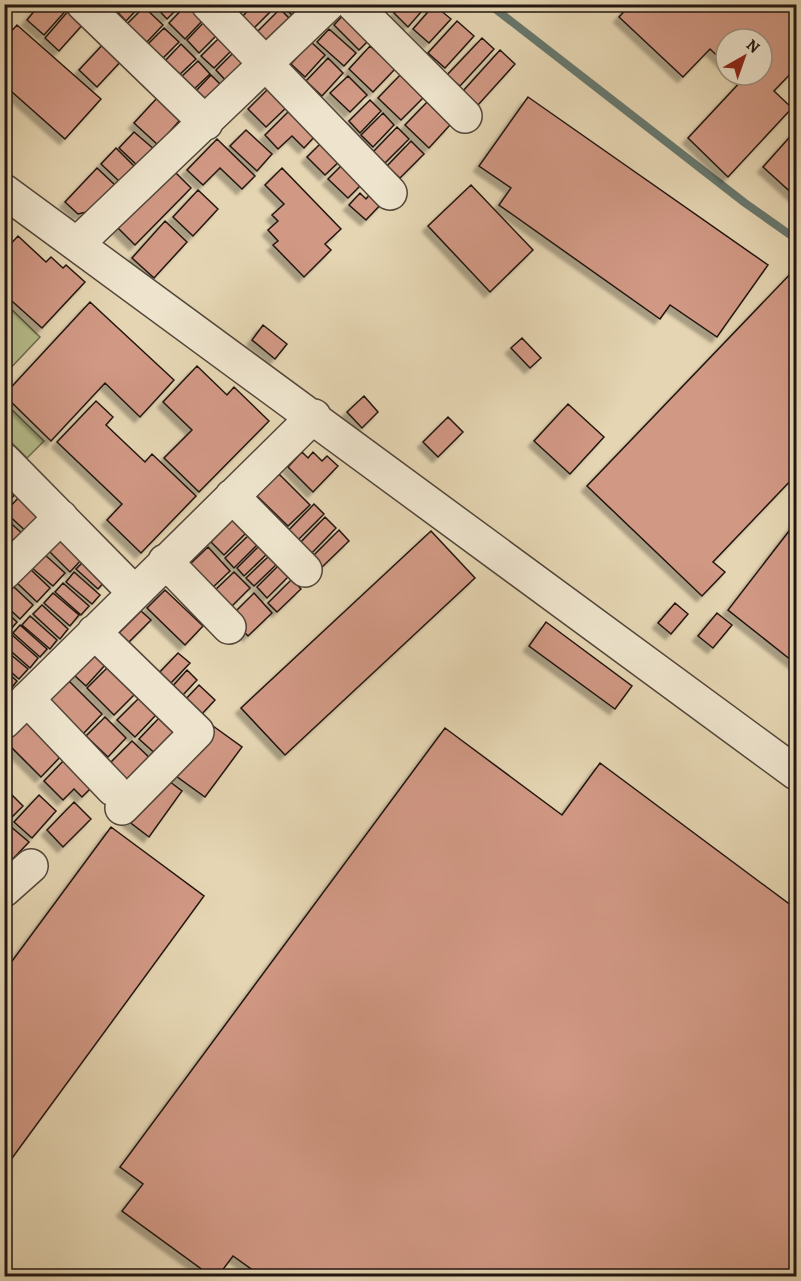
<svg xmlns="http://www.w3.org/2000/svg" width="801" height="1281" font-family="Alegreya,serif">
  <defs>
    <filter id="shadow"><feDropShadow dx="-5.5" dy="5.5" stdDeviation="1.5" flood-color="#0004"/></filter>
  </defs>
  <rect width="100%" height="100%" fill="#e5d5b2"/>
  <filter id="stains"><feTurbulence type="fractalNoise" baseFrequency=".00333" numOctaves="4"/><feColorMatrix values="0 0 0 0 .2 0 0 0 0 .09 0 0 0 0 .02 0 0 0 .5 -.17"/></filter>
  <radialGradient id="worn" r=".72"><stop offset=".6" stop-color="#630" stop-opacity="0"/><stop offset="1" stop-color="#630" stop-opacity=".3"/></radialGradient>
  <path fill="#b6bd8b" stroke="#6c6a4e" stroke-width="1.5" d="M5,303L40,337L5,374H4Z
    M5,403L44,441L27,458L5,436Z"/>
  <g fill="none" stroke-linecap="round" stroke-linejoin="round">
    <path stroke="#67786f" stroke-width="8" d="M489,4L745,203L796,239"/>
  </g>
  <path fill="#d19884" stroke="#211611" stroke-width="1.5" filter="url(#shadow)" d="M40,4L69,7L44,35L27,20Z
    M110,4H142L126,21Z
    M153,4H182L167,19Z
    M187,4L204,19L185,39L169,23Z
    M233,4H249L241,13Z
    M254,4L276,6L254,28L242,17Z
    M281,4H306L296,19Z
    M402,4H428L408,27L394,13Z
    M631,4H796V68L774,91L792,108L728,177L688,138L743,79L738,75H762V39H726V64L710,49L683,77L619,17Z
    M434,5L451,19L429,43L413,29Z
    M144,7L163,25L146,43L127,24Z
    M70,9L85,22L59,51L45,38Z
    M280,9L294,23L266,43L256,33Z
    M345,13L371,38L359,50L334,25Z
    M457,21L474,36L445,68L428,53Z
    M204,22L217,35L199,53L187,40Z
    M17,25L101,99L65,139L12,92L4,100V39Z
    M164,28L179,42L161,60L146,46Z
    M329,29L356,53L344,66L317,42Z
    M482,38L494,49L460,86L447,75Z
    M218,39L231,51L214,68L201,56Z
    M106,41L124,58L97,87L79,70Z
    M311,42L325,55L305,77L291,64Z
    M181,44L196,59L177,77L163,63Z
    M370,46L395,69L373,92L349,69Z
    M500,50L515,64L478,105L463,91Z
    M233,53L246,66L228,83L216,70Z
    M328,58L343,73L322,96L306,81Z
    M198,61L210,74L191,92L179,79Z
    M211,75L225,89L206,107L193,94Z
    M400,75L423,98L401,120L378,98Z
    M348,76L367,95L350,112L330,93Z
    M272,85L290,104L266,127L248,109Z
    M528,97L768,265L717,337L670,305L660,319L499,205L511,188L479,166Z
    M157,98L180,120L158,145L134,123Z
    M370,100L381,111L360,133L349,121Z
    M427,102L450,125L429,148L405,125Z
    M293,107L318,133L304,148L292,136L278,149L265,135Z
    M383,113L394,125L373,147L361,135Z
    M397,127L409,139L385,163L373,152Z
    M246,130L272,154L257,171L230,146Z
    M796,130V197L763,167Z
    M134,132L155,150L139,167L119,148Z
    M217,139L255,176L242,189L220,168L203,185L187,170Z
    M411,141L424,154L400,178L387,166Z
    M330,143L344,157L325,175L307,157L320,144L324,148Z
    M116,148L135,167L121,183L101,164Z
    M346,161L366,180L348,198L328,179Z
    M97,168L115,185L91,211L78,214L65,202Z
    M282,168L341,229L325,244L331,250L304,277L273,245L278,241L268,230L278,221L272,215L284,204L265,185Z
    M173,170L191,188L135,245L117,227Z
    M471,185L533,250L490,292L428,226Z
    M198,190L218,209L193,236L173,217Z
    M374,190L385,200L366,220L349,205L360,193L366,199Z
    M165,221L187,242L154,278L132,258Z
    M18,236L46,262L51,257L63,268L66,265L85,282L42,328L4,294V251Z
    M796,268V475L713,562L725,572L702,596L587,486Z
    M90,302L174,380L140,417L105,383L51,441L4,395Z
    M263,325L287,344L275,359L252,340Z
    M522,338L541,358L530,368L511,348Z
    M197,366L227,395L234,387L269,421L199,492L164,458L192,430L163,402Z
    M364,396L378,412L362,428L347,412Z
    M96,401L113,417L106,425L145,462L152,454L196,496L141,553L107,520L122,504L57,442Z
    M568,404L604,437L570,474L534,441Z
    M448,417L463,432L438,457L423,442Z
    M302,452L308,458L313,452L322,461L327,456L338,466L313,492L288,467Z
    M279,474L310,505L288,526L257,496Z
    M4,475L20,489L5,505L4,504Z
    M22,494L46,516L29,534L5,512Z
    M314,504L324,514L294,544L285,534Z
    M236,516L250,529L224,555L211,542Z
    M4,517L25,536L16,546L4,536Z
    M325,517L336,528L308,557L297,546Z
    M796,522V664L728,610Z
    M339,530L349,541L320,569L310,559Z
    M431,531L475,578L285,755L241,708Z
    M252,532L261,541L234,568L225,558Z
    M62,536L84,557L70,572L48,550Z
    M261,544L269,552L244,576L237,568Z
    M208,547L230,571L210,590L187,567Z
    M44,554L65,573L53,586L31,567Z
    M270,555L278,563L254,586L246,578Z
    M85,560L107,579L98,589L76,569Z
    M278,566L289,576L267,598L257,587Z
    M29,568L50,588L37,602L16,582Z
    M74,572L100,595L92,604L66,582Z
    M234,572L250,588L227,611L211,594Z
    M292,579L301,589L277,612L268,603Z
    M63,583L89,606L81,615L55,592Z
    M14,587L33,605L20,619L4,604V596Z
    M165,590L203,626L185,645L147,608Z
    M53,593L79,615L70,626L44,603Z
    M254,593L272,613L248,636L230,617Z
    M675,603L688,614L671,634L658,623Z
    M42,605L68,629L60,639L33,614Z
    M4,610L17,622L5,636H4Z
    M141,611L151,620L128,643L118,634Z
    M717,613L732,625L713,648L698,636Z
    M30,616L57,640L50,649L22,625Z
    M546,622L632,686L615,709L529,646Z
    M20,625L47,649L40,657L13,633Z
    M11,634L38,658L30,668L4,645Z
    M4,649L28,669L19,679L4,666Z
    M96,652L107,663L86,686L74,675Z
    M178,653L190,663L168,686L157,675Z
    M108,667L135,694L114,715L87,688Z
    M4,670L17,681L9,691L4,687Z
    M187,670L197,680L181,697L171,688Z
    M69,681L102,714L83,734L49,701Z
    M199,685L215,700L200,716L184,701Z
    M139,698L156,715L135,737L117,720Z
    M105,717L126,738L108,757L86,736Z
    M159,718L177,735L158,756L139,739Z
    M28,719L63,754L41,777L6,742Z
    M213,726L242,747L205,797L176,776Z
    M445,728L562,815L600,763L796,909V1276H261L233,1256L218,1276H211L122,1211L143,1184L120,1167Z
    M132,741L153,761L132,784L110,763Z
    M67,757L95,784L82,797L74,789L63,800L44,781Z
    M161,775L182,791L149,837L127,820Z
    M6,789L23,806L4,825V790Z
    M39,795L56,811L32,838L14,822Z
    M74,802L91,819L63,847L47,830Z
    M10,826L29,842L9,863L4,858V832Z
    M111,827L204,896L7,1165L4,1163V972Z"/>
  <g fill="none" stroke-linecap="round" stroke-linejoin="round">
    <g stroke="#524639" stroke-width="36">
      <path id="minor" d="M83,4L206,123
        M208,4L390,193
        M353,4L465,116
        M4,191L796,773
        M77,244L328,4
        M4,460L134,592
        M232,496L305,570
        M165,561L229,627
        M4,573L61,517
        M94,632L197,732L122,808
        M27,699L113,789
        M4,722L314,416
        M4,890L31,866"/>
    </g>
    <use href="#minor" stroke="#eee4cd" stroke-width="33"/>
  </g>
  <rect width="801" height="1281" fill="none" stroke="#e5d5b2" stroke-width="24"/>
  <rect x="6" y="6" width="789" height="1269" fill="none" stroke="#211611" stroke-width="3"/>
  <rect x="12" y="12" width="777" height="1257" fill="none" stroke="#211611" stroke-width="1.5"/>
  <g transform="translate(744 57) rotate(40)"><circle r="28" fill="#eee4cd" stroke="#9c9282" stroke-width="1.5"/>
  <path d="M0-4.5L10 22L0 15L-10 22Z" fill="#8f2418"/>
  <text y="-9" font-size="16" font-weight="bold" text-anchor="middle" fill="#211611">N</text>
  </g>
  <rect width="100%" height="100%" filter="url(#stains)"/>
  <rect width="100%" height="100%" fill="url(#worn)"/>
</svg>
